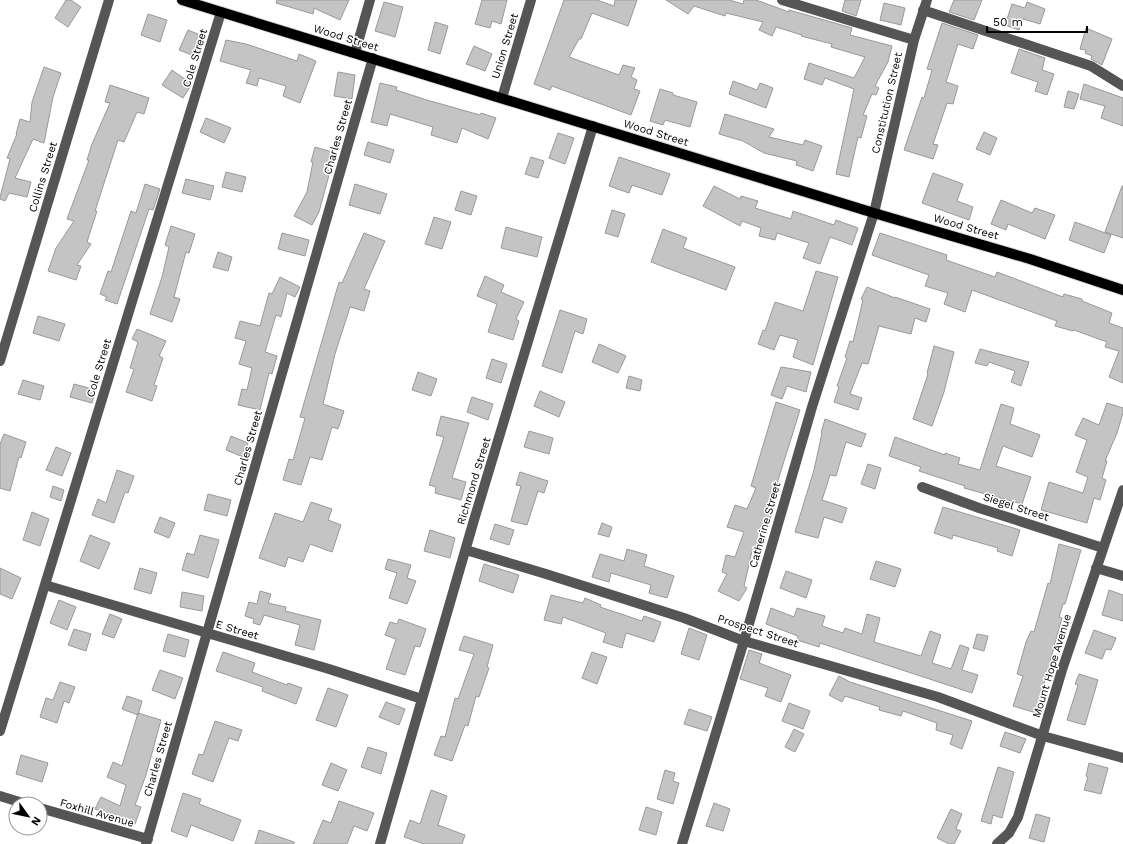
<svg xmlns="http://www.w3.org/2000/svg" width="1123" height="844" font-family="'Work Sans',sans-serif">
  <rect width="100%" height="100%" fill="#fff"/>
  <path fill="#c4c4c4" stroke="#999" d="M66,0H71L81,7L68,27L55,18Z
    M277,0H349L340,20L314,8L313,14L276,3Z
    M482,0H507L501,24L492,21L490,28L475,24Z
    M564,0H597L614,6L615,0H637L628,26L592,13L581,39H579L569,57L619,75L623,65L635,68L631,77L637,80L634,89L640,91L631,115L552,86L550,90L534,84Z
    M666,0H729L743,4L744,0H756L789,12V10L852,28L850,35L892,46L888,62L875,86L879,88L876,95L872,94L863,115L867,116L861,138L858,137L849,177L836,174L854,89L825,78L822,85L804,79L809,63L854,78L865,57L831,47L832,44L801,36L802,35L776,27L772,36L759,30L763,22L726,13L725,16L694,6L688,14Z
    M845,0H861L856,16L842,11Z
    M954,0H982L974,20L949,12Z
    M384,2L403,7L395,37L375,31Z
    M1027,2L1045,9L1040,24L1023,19L1019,30L1005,25L1012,4L1025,8Z
    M884,3L905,8L901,25L880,20Z
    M148,14L167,20L160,42L141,35Z
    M435,22L448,26L440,54L428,50Z
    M942,23L978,35L973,49L958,44L946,82L958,86L953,104L947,103L933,144L938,145L933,159L904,150L922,97L924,98L932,70L927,69Z
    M1086,28L1112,39L1102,65L1091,59L1092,56L1085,53L1086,50L1080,49Z
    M188,30L205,37L197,57L179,50Z
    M226,40L246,44L297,61L299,54L316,61L300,103L283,96L286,86L259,78L257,86L246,83L251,70L220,61Z
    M474,46L492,54L485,71L466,64Z
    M1019,49L1045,58L1042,70L1054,74L1047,95L1035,91L1038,82L1011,73Z
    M44,67L61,73L53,97L44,143L33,139L15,178L31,182L27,197L9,193L5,201L0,199V197L10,159L7,158L17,134H16L20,119L30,122L32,102Z
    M172,70L192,84L183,98L162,85Z
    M338,72L355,75L352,99L334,96Z
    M733,81L757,90L760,83L773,88L766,108L729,94Z
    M380,83L397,87L396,90L427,100L480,115L481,113L496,118L488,139L462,128L457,143L431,135L433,127L390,114L387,126L371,122Z
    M1084,84L1123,98V126L1101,118L1105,106L1080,99Z
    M110,85L149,98L144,114L137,112L124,142L118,140L95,211H97L87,242L91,244L77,265L81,266L76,280L48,271L56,248L74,221L67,219L89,160H87L92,144L110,103L105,102Z
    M660,89L673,93V95L697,102L690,127L665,120L663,125L650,121Z
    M1068,91L1079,94L1074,109L1064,107Z
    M725,114L774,129L769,137L803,145L805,140L822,146L813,171L796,165L797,161L764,153L743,141L719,134Z
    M206,118L231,128L224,143L200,132Z
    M984,132L997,138L990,155L976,149Z
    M558,133L574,138L565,164L549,158Z
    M368,142L394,150L390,163L364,155Z
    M315,147L335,153L319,212L312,225L294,216L307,192L313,162H311Z
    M531,157L544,161L538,178L525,174Z
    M619,157L670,174L662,195L632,185L629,193L609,186Z
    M226,172L246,177L242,192L222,187Z
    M933,173L963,184L957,201L973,207L969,220L922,203Z
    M186,179L214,186L210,200L182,193Z
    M145,184L160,189L153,210L149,209L117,304L105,300L107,297L100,294L108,271L111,272L131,211L136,213Z
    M355,184L387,194L380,214L349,205Z
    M714,186L740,199L741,196L758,201L755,208L791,219L793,211L834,225L836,220L858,228L852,245L830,237L820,264L803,258L809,243L777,233L775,240L759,236L761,228L742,221L740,226L703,206Z
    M1122,186H1123V238L1105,232Z
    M461,191L477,196L471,215L455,210Z
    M1001,200L1032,213L1035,208L1055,215L1045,239L1008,224L1006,230L991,224Z
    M612,210L625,214L618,237L605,233Z
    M434,217L451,222L442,249L425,244Z
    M1075,222L1111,235L1104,253L1069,240Z
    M171,226L195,234L189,253L186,252L174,297L180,299L172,322L150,314L162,277L169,247L165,245Z
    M506,227L542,237L537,257L501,248Z
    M663,229L687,238L683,248L735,267L726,290L651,262Z
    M282,233L309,240L305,256L278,249Z
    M364,233L385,241L364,289L370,291L364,311L350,307L335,354L323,404L344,411L338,429L332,427L322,460L310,457L301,485L283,480L289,459L293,460L305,418L300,417L339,282L342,283Z
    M880,233L947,255L946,260L995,277L997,272L1063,297L1064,294L1082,299V301L1112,313L1109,323L1123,328V383L1109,377L1119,351L1105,347L1107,342L1074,330L1073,331L1055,326L1057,321L972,290L965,312L944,304L948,293L925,286L929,275L872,255Z
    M218,252L232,257L228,271L213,267Z
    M816,271L838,277L813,365L793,357L798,340L780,335L774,350L758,344L763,330L765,331L775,302L803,311Z
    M485,276L504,285L501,292L524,302L516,319L519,321L513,340L488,332L497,304L477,296Z
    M280,277L300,287L295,297L287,293L281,317L276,315L265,352L277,356L272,374L269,373L260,410L238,405L242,389L247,390L252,368L239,364L246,341L235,338L240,321L260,326L269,293L272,294Z
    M867,287L895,298V297L930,309L926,322L915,318L911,334L879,326L868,364L862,363L850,394L862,398L858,410L834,402L839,387L837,386L847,358L845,357L850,341L853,342L863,300L861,299Z
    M560,310L587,319L583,334L575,331L562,373L542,366Z
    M38,316L65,324L59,341L33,333Z
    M137,329L166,341L159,356L163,358L154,385L157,386L152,401L126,392L134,369L130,368L138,342L132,339Z
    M599,344L626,356L618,373L592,362Z
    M934,346L954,352L944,392L932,426L913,419L928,374L927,373Z
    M980,349L1029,362L1021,386L1011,382L1015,371L989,362L987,366L975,363Z
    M492,359L507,364L501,383L486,378Z
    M781,367L811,372L806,392L787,386L782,399L771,395Z
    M418,372L437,379L431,396L412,390Z
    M629,376L642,380L640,391L626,388Z
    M23,380L44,386L40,400L18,394Z
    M74,384L96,390L92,403L70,397Z
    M540,391L565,402L559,417L534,406Z
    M472,397L493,404L488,420L467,412Z
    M776,402L800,410L769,509L773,511L767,526L765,525L756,552L752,551L744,586L747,588L739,601L718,591L727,574L722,572L726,555L735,557L744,532L727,527L735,505L747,509L756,488L751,486Z
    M1107,403L1123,408V413L1117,433L1105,461H1107L1102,478L1106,480L1100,500L1094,498L1087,523L1041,510L1049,482L1083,493L1088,477L1076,472L1087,440L1075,435L1083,418L1099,425Z
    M1001,404L1014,408L1010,424L1040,435L1032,457L1003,446L996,466L1031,477L1022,504L964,488L965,486L919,471L921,467L889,456L895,437L945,455V453L960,458L958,464L980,470Z
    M441,416L469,423L452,478L466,482L461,500L435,493L436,487L429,485L444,437L436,435Z
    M825,419L866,434L861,447L846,442L836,476L830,475L822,500L847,508L842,523L824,517L818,538L795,532L814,470L822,433H821Z
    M529,431L553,438L549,454L524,447Z
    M4,434L26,442L21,458L19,457L10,491L0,488V444Z
    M231,436L248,443L243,457L226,450Z
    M56,447L71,453L62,476L46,470Z
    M868,464L881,468L875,489L861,484Z
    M117,470L134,476L128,493L125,492L114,523L92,515L98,499L106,503Z
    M520,472L548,481L544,493L538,491L527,525L511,521L521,486L516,485Z
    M53,486L64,490L61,501L50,497Z
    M208,494L231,500L227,516L204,510Z
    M311,502L332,509L328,520L341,525L332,552L310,544L303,562L288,557L285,567L259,558L275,513L303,522Z
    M943,507L1020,530L1012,556L997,551L998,548L953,535L952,539L934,533Z
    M32,512L49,519L40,546L23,540Z
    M160,517L175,523L169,538L154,532Z
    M602,523L612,527L609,537L598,534Z
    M495,524L514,530L509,545L490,539Z
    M430,530L455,538L450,558L424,551Z
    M90,535L110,543L99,569L80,561Z
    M200,535L219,540L208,578L182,570L187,553L194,555Z
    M1059,544L1081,550L1065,604H1063L1059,617L1062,618L1036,713L1013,706L1023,676L1017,674L1026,642L1031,631L1034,632L1048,583L1050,584Z
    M627,549L647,555L644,566L674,576L667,598L649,593L651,585L611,573L609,582L592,577L600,554L624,561Z
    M388,559L411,565L407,578L416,581L407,604L389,598L397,573L385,569Z
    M876,561L901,569L895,587L870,579Z
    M484,564L519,575L513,593L479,581Z
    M0,568L21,578L12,599L0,594Z
    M140,568L157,573L151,594L134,589Z
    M786,571L812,580L806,598L780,588Z
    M1109,590L1123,595V621L1102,615Z
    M260,591L271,594L268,603L286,607L285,611L321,620L314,650L295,645L300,625L264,615L260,625L253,623L254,619L245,616L249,602L257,604Z
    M182,592L204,596L202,611L180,607Z
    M551,595L583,603L585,598L601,605L600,607L642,621L644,616L661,622L654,642L626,633L622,648L603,642L606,633L563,617L561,624L544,620Z
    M59,600L76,607L67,630L50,623Z
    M771,608L794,617L797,608L825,616L822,626L843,633L845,628L862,634L867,614L880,618L874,642L921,656L930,631L941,635L932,663L951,669L960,645L969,648L962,670L978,675L972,693L820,643L819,647L797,640L798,636L766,624Z
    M110,614L122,619L114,638L102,634Z
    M399,619L426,629L420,647L415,646L405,675L386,669L396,639L385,635L390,622L397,624Z
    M689,628L707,635L699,660L681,654Z
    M74,629L91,634L86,651L68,645Z
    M1094,630L1116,638L1111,650L1106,649L1102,659L1085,653Z
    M168,634L189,640L185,657L163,651Z
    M977,634L988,636L984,651L973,648Z
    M464,636L493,645L487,667L489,668L479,697L476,696L468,726L465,725L452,761L434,755L441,736L445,737L455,698L458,699L474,654L459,650Z
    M749,650L762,654L759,663L791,675L781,702L765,696L768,688L740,679Z
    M223,652L255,663L252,672L287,685L288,683L302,688L296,704L262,691L263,687L216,671Z
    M592,652L607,657L597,684L582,678Z
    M160,670L183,678L175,699L152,690Z
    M1079,674L1098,680L1085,725L1067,720L1078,685L1075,684Z
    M839,676L850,682L972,721L962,749L950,744L953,735L936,730L937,723L903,711L901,716L879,710L880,707L845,696L842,702L829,695Z
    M60,682L75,687L69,703L64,701L57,723L40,717L46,698L53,700Z
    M328,688L348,695L336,727L316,720Z
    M127,696L142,701L138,715L122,709Z
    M386,702L405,709L399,725L379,717Z
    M789,703L810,711L803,729L782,721Z
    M689,709L712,717L707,731L684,724Z
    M138,713L161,720L146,775L135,805L141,807L135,824L95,809L101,797L120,806L126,785L107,777L113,762L122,766Z
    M215,721L242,730L238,741L229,738L213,782L192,774L199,754L203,755Z
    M794,729L804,734L795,752L785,747Z
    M1005,732L1026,739L1020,753L1000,746Z
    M368,747L387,753L381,774L361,767Z
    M21,755L48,763L42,782L16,774Z
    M331,763L347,770L338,791L322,785Z
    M1089,763L1108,768L1101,794L1084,790L1088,777L1086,776Z
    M998,767L1014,772L1002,818L993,815L991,824L981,821Z
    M665,770L675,773L673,781L679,783L673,804L657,799Z
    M431,790L447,796L438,825L465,835L462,844H424L404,837L410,820L420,824Z
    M183,793L201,799L199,804L241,820L233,841L191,825L187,837L171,831Z
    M339,801L374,813L367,831L354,826L347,844H313L323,820L331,823Z
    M714,803L730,809L723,831L706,826Z
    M646,807L662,812L656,835L639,830Z
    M951,809L962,814L956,829L961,831L954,844H949L937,838Z
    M1036,814L1050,818L1044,842L1029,838Z
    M259,830L294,842V844H255Z"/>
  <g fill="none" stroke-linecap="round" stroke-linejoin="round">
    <g stroke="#dbdbdb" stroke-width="12">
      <path id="major" d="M182,0L874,213L1030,259L1123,290"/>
    </g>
    <path stroke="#555" stroke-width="10" d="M782,0L914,40
      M923,10L1091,66L1123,86
      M355,53L370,0
      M502,98L531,0
      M0,361L109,0
      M922,487L979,508L1103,548
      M466,550L546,574L684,618L744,641L938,697L1043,736L1123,758
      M1096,568L1123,576
      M45,585L329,669L422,699
      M0,731L221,12
      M0,796L26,804
      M40,808L148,839
      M146,844L373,58
      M380,844L474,520L593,126
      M682,844L744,641L812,407L874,213L914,40L927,0
      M997,844L1009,833L1018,817L1062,670L1123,490"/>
    <use href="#major" stroke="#000" stroke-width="10"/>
  </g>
  <g text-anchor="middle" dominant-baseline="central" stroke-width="3" stroke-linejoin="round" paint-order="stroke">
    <g font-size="11" fill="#000" stroke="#fff">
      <text transform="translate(346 38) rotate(17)">Wood Street</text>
      <text transform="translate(505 46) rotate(-73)">Union Street</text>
      <text transform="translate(195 58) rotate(-73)">Cole Street</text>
      <text transform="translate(887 103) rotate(-77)">Constitution Street</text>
      <text transform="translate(656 133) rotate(17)">Wood Street</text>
      <text transform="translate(338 137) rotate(-74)">Charles Street</text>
      <text transform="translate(43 177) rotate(-73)">Collins Street</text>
      <text transform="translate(966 227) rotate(16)">Wood Street</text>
      <text transform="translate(99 368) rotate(-73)">Cole Street</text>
      <text transform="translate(248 448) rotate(-74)">Charles Street</text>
      <text transform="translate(474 481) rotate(-73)">Richmond Street</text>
      <text transform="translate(1016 507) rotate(18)">Siegel Street</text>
      <text transform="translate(765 525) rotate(-74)">Catherine Street</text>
      <text transform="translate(237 630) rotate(16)">E Street</text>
      <text transform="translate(758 631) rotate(18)">Prospect Street</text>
      <text transform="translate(1052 666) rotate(-73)">Mount Hope Avenue</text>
      <text transform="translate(158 759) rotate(-74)">Charles Street</text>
      <text transform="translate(97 813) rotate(16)">Foxhill Avenue</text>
    </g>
  </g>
  <g transform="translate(28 816) rotate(123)"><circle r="19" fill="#ffffff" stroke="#999999"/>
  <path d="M0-3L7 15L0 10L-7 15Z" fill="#000000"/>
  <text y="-6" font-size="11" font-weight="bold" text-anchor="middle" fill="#000000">N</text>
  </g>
  <path d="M987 26v6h100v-6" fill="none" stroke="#000000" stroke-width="2"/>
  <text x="993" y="26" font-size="12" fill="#000000" stroke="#ffffff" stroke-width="3" paint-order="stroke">50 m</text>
</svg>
